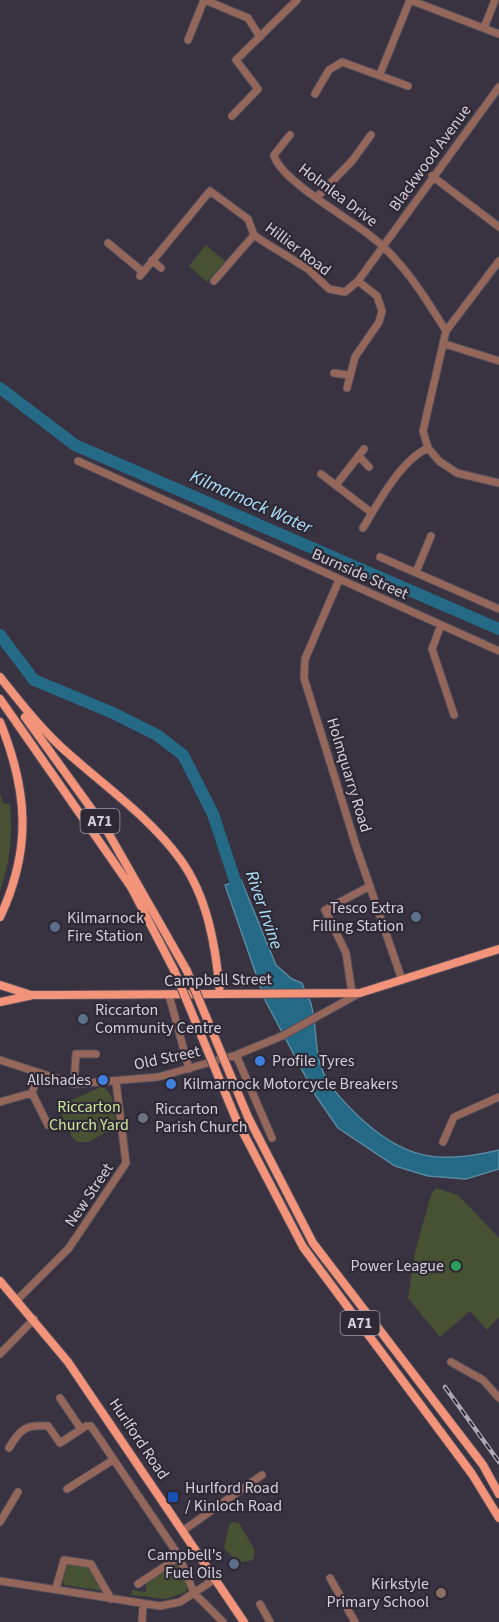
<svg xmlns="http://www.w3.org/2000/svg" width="499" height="1622" font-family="'Source Sans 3',sans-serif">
  <rect width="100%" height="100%" fill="#393240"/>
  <path fill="#465232" d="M206,245L225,261L207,282L189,266Z
    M0,794L3,803L10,804C13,834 10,863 0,891Z
    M101,1087C116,1090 114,1114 116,1127L88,1142H77L72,1137L58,1106Z
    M436,1188L458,1195L499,1238V1317L487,1330L470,1311L440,1337L408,1298L415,1252L431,1195Z
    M233,1522L239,1523L255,1550L253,1560L238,1563L224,1548L229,1525Z
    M75,1563L89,1568L104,1591L64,1585L62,1579L65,1567Z
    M176,1564L179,1565L187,1584L186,1592L166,1599L131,1595L132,1590L146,1592V1582Z"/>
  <path fill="#246986" stroke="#58889f" stroke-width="1.5" d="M241,880L276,965L292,979L302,983C304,990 309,997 311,1004C317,1024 314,1047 321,1067C328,1086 343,1101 357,1115C403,1159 438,1165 499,1150V1169L466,1179L428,1176L395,1166L338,1128L316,1096L265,1000L225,885Z"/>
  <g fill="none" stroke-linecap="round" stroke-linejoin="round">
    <path stroke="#246986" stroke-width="12" d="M0,388L75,445L499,629
      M0,635L34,680L113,713L157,735L183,755L213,814L240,896"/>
    <g stroke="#554e5b" stroke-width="9">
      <path id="minor" d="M205,0L248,18L260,37
        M410,0L499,34
        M484,28L495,0
        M188,40L204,0
        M380,74L410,0
        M315,94L329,70L342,62L408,86
        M232,116L258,89L236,60L297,0
        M290,135L274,155C279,179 348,218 368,234C401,258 425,297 446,331
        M432,176L499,227
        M317,197L352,161L371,135
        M108,243L143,272
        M152,260L161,268
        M140,276L210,191L248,219L254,235L261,240L308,269L329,289L345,292L358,281L499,87
        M214,281L254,235
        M446,331L423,431L428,448L439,461L457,473L499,483
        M446,331L499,261
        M445,344L499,361
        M334,373L348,375
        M347,388L355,357L379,322L382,311L377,296L358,281
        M359,456L369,467
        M78,461L499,651
        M321,474L372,513
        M336,485L364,449
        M363,528C378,503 401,460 428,448
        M380,557L499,609
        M416,572L431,536
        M339,580L305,659L304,678L356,846L402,980
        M441,625L432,649L454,715
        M352,993L346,953L325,910L370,886
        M169,995L189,1069
        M236,1055L272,1138
        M0,1060L74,1084L158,1077L236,1055L282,1036L358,994
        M74,1084L76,1054H96
        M32,1093L48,1125
        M0,1102L32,1093L39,1073
        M443,1142L454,1117L499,1097
        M17,1300L69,1248L126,1163L116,1082
        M0,1354L34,1319
        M451,1362L483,1380L499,1398
        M60,1398L81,1429
        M9,1448C20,1429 26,1424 48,1426L60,1443L86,1426H91L179,1556L194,1593L223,1622
        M67,1489L113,1460
        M0,1522L18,1492
        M184,1530L262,1475
        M330,1578L355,1622
        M0,1581L160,1606L180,1602L215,1579
        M138,1584L179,1557
        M56,1588L64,1560L91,1564L111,1599
        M260,1604L270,1622
        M142,1622L143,1604"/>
    </g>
    <g stroke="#554e5b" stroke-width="10">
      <path id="major" d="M0,677C19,701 38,725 60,746C100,783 148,815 180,859C208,897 216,948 220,994
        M0,699L131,887L174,970
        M25,717L106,829L187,971
        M0,722C28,791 32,849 0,917
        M0,985L31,995
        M0,1002L33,995H53L360,993L499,949
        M248,1117L313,1243L483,1465L499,1494
        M236,1119L303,1247L472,1474L499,1518
        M0,1281L68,1362L244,1622"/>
    </g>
    <use href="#minor" stroke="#95675a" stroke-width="7"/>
    <use href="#major" stroke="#f3947a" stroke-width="8"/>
    <g stroke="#ada8b3" stroke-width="4.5">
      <path id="rail" d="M445,1387L499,1462"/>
    </g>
    <use href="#rail" stroke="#2f2835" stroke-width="2" stroke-dasharray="7" stroke-linecap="butt"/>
    <g stroke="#554e5b" stroke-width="10" stroke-linecap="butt">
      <path id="major-bridge" d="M174,970L236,1119
        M187,971L248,1117"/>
    </g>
    <use href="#major-bridge" stroke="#f3947a" stroke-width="8"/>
  </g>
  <g fill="#5c6f8a" stroke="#2f2835" stroke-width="2">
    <circle cx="416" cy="917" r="6"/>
    <circle cx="55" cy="927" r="6"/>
    <circle cx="83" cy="1019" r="6"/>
    <circle cx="234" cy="1564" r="6"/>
  </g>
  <g fill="#3f7fe0" stroke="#2f2835" stroke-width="2">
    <circle cx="260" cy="1061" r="6"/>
    <circle cx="103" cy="1080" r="6"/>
    <circle cx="171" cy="1084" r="6"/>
  </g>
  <circle fill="#6b7280" stroke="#2f2835" stroke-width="2" cx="143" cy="1118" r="6"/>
  <circle fill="#2e9e5b" stroke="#2f2835" stroke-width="2" cx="456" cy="1266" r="6"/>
  <rect fill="#1a4fb4" stroke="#2f2835" stroke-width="2" x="167" y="1491" width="12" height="12" rx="3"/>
  <circle fill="#8d6e63" stroke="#2f2835" stroke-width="2" cx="441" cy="1593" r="6"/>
  <g text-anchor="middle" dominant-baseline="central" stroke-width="4.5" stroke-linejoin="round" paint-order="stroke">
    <g fill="#2f2835" stroke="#a29da7" stroke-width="1.5">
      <rect x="80.5" y="809" width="39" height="24" rx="4.5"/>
      <rect x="340.5" y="1311" width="39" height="24" rx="4.5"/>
    </g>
    <g font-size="15" font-weight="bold" fill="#d3cfd8">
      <text x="100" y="821">A71</text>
      <text x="360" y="1323">A71</text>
    </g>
    <g font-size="16" fill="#d3cfd8" stroke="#2f2835">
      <text transform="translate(430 158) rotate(-54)">Blackwood Avenue</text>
      <text transform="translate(338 195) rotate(37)">Holmlea Drive</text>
      <text transform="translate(298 249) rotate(37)">Hillier Road</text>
      <text transform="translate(360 574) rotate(24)">Burnside Street</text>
      <text transform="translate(349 775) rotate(73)">Holmquarry Road</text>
      <text transform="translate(218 980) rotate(-1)">Campbell Street</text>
      <text transform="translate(167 1058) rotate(-12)">Old Street</text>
      <text transform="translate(89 1195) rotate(-56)">New Street</text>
      <text transform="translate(139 1439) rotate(56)">Hurlford Road</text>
    </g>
    <g font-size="16" fill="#d3cfd8" stroke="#2f2835" text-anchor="start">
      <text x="404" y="908" text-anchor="end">Tesco Extra<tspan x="404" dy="18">Filling Station</tspan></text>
      <text x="67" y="918">Kilmarnock<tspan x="67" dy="18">Fire Station</tspan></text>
      <text x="95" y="1010">Riccarton<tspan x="95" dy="18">Community Centre</tspan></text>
      <text x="272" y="1061">Profile Tyres</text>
      <text x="91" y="1080" text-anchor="end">Allshades</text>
      <text x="183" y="1084">Kilmarnock Motorcycle Breakers</text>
      <text x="155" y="1109">Riccarton<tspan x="155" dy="18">Parish Church</tspan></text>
      <text x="444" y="1266" text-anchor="end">Power League</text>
      <text x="185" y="1488">Hurlford Road<tspan x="185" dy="18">/ Kinloch Road</tspan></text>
      <text x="222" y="1555" text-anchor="end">Campbell's<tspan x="222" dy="18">Fuel Oils</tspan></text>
      <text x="429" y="1584" text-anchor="end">Kirkstyle<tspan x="429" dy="18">Primary School</tspan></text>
    </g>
    <g font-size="16" fill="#c9e997" stroke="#2f2835">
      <text x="89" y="1107">Riccarton<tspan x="89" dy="18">Church Yard</tspan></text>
    </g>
    <g font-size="18" font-style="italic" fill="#abe2fd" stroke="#2f2835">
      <text transform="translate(251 502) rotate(24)">Kilmarnock Water</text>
      <text transform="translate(264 910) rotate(71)">River Irvine</text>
    </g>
  </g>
</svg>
